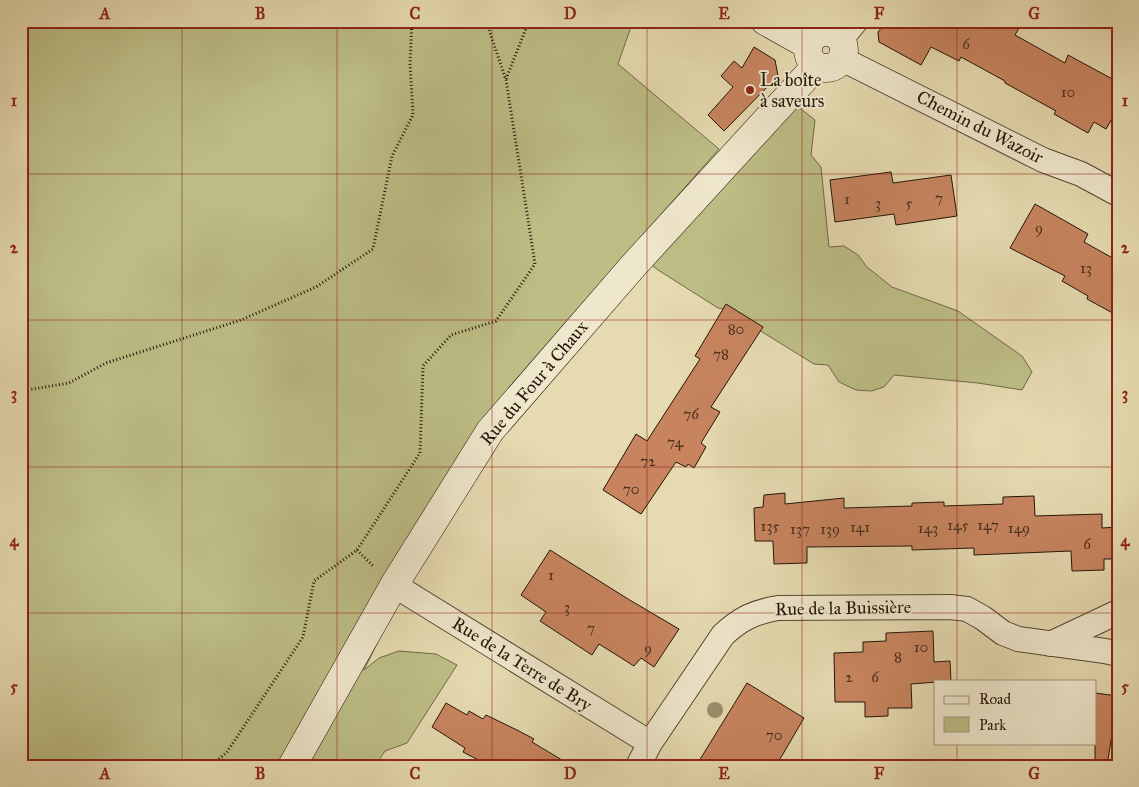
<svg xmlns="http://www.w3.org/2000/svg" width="1139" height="787" font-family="'IM FELL Great Primer',serif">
  <rect width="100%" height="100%" fill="#e6dab0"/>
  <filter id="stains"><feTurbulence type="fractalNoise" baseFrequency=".004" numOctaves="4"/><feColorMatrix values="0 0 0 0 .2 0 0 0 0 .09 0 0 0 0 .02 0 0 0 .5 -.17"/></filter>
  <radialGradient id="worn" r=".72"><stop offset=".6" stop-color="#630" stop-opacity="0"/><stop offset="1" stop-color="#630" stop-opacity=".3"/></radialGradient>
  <path fill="#bdbd86" stroke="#6f6847" d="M21,21H633L618,64L719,149L624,256L490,431L403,591L364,670L379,658L399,651L436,654L457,665L407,743L385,751L379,760L378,766H21Z
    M787,98L815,120L811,155L821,167L829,247L844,246L858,255L867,267L892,287L958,311L1022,356L1032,372L1022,390L978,383L894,375L884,387L871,391L856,390L839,382L828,365L814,364L725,309L718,308L658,270L641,257Z"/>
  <path fill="#c7845f" stroke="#211408" d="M887,21H1023L1015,35L1065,63L1068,55L1118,82V108L1106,129L1094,122L1088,133L1054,114L1056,111L1005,83V81L961,57L959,61L931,47L921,65L879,42L878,32Z
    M754,47L775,60L778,76L724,131L708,115L733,87L721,76L734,61L742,68Z
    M891,172L893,183L951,175L957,216L896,225L894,214L835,222L830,180Z
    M1035,204L1088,234L1084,242L1118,261V316L1087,299L1088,296L1062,281L1065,276L1010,248Z
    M726,304L763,327L711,407L720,412L701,443L706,447L694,468L688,464L686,467L676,462L641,514L603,490L636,434L647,441L700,359L695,356Z
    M785,493V504L844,498V508L912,506V503L944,502V506L1003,504V497L1034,496L1035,516L1102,514V528L1118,527V559H1104V570L1072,571L1071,551L974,555V548L912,550V546L807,547V563L774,564L773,541H755L754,508L763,507L764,495Z
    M550,550L628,599L679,629L654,667L641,658L634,666L599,644L592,655L540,621L546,612L521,595Z
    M933,631L934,662L950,661L951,681L911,684L912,708H888V716L865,717V702H835L834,653L863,652V642L886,641V633Z
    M747,683L804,718L776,766H696Z
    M1095,693L1118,696L1107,766H1095Z
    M446,703L467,715L469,711L483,719L486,715L519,731L534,739L532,742L572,766H490L463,752L465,748L432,727Z"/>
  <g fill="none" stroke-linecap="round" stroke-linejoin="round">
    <g stroke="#524632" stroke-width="26">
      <path id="street" d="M841,39L856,21
        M842,59L1043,160L1081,174L1118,194
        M394,585L650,743
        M1050,644L1118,612
        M638,766L650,743L723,635C740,619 754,612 778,608L950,607L967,609L983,618L1003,633L1018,639L1105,651L1118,654"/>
    </g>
    <g stroke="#211408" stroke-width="29">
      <path id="secondary" d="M765,21L808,45
        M808 50a18 18 0 1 1 36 0a18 18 0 1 1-36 0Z
        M292,766L394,585L490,431L634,265L816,66"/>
    </g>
    <path stroke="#211408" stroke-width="3" stroke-dasharray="1 2.5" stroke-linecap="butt" d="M21,30L31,21
      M506,79L529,21
      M21,391L69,383L106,363L241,320L316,287L373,249L392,156L413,115L410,63L412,21
      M357,550L374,567
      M211,766L227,752L303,637L314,581L357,550L420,453L423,366L451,335L496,321L535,264L506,80L486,21"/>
    <use href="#street" stroke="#efe7cc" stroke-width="24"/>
    <use href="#secondary" stroke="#efe7cc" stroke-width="28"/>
  </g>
  <circle fill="#988e6c" cx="715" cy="710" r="8"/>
  <path fill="none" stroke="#8f2418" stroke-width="1" stroke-opacity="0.55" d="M182,21V766M337,21V766M492,21V766M647,21V766M802,21V766M957,21V681M21,174H1118M21,320H1118M21,467H1118M21,613H1118M957,743V766"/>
  <circle fill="#8f2418" stroke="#efe7cc" stroke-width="2" cx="750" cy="90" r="5"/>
  <g text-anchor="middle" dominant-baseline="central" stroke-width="4" stroke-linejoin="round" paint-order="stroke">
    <g font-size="15" fill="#4a301e">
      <text x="966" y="44">6</text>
      <text x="1068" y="92">10</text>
      <text x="939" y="198">7</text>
      <text x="847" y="199">1</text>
      <text x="878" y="203">3</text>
      <text x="909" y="203">5</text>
      <text x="1039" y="228">9</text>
      <text x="1086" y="268">13</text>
      <text x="736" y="329">80</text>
      <text x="721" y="354">78</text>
      <text x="691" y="414">76</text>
      <text x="675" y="442">74</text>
      <text x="648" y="461">72</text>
      <text x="631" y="489">70</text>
      <text x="958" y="525">145</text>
      <text x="988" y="525">147</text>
      <text x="770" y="526">135</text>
      <text x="860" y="527">141</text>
      <text x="928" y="528">143</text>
      <text x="1019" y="528">149</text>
      <text x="800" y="529">137</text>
      <text x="830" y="529">139</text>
      <text x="1087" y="544">6</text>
      <text x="551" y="575">1</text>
      <text x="567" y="607">3</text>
      <text x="591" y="628">7</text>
      <text x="921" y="647">10</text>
      <text x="648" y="648">9</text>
      <text x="898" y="657">8</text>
      <text x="849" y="677">2</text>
      <text x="875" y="677">6</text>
      <text x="774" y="735">70</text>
    </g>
    <g font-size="18" fill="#211408" stroke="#efe7cc" text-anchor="start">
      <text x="760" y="80">La boîte<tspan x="760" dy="21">à saveurs</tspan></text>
    </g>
    <g font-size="18" fill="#211408" stroke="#efe7cc">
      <text transform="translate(980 127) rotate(27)">Chemin du Wazoir</text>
      <text transform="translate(534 383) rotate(-50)">Rue du Four à Chaux</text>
      <text transform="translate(843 608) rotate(-1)">Rue de la Buissière</text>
      <text transform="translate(522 664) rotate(32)">Rue de la Terre de Bry</text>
    </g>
  </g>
  <rect width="1139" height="787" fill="none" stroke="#e6dab0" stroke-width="55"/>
  <rect x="934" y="680" width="162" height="65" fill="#efe7cc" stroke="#9d937e"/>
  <rect x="944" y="696" width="25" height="8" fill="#efe7cc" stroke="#9d937e"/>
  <text x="979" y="704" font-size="15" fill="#211408">Road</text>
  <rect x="944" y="717" width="25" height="15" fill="#bdbd86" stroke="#9d937e"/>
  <text x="979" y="730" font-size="15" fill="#211408">Park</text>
  <rect x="28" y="28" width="1084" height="732" fill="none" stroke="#8f2418" stroke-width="2"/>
  <g font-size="16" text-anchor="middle" font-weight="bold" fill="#8f2418">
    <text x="105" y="19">A</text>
    <text x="260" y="19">B</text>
    <text x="415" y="19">C</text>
    <text x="570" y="19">D</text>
    <text x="724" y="19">E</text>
    <text x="879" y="19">F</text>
    <text x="1034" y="19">G</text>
    <text x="14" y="106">1</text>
    <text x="1125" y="106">1</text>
    <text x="14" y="253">2</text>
    <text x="1125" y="253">2</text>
    <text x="14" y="399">3</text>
    <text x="1125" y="399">3</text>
    <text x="14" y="546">4</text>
    <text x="1125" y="546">4</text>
    <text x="14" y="692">5</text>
    <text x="1125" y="692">5</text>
    <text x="105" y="779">A</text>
    <text x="260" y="779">B</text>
    <text x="415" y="779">C</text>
    <text x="570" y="779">D</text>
    <text x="724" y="779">E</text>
    <text x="879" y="779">F</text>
    <text x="1034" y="779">G</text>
  </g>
  <rect width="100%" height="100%" filter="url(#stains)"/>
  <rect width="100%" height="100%" fill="url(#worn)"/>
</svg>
